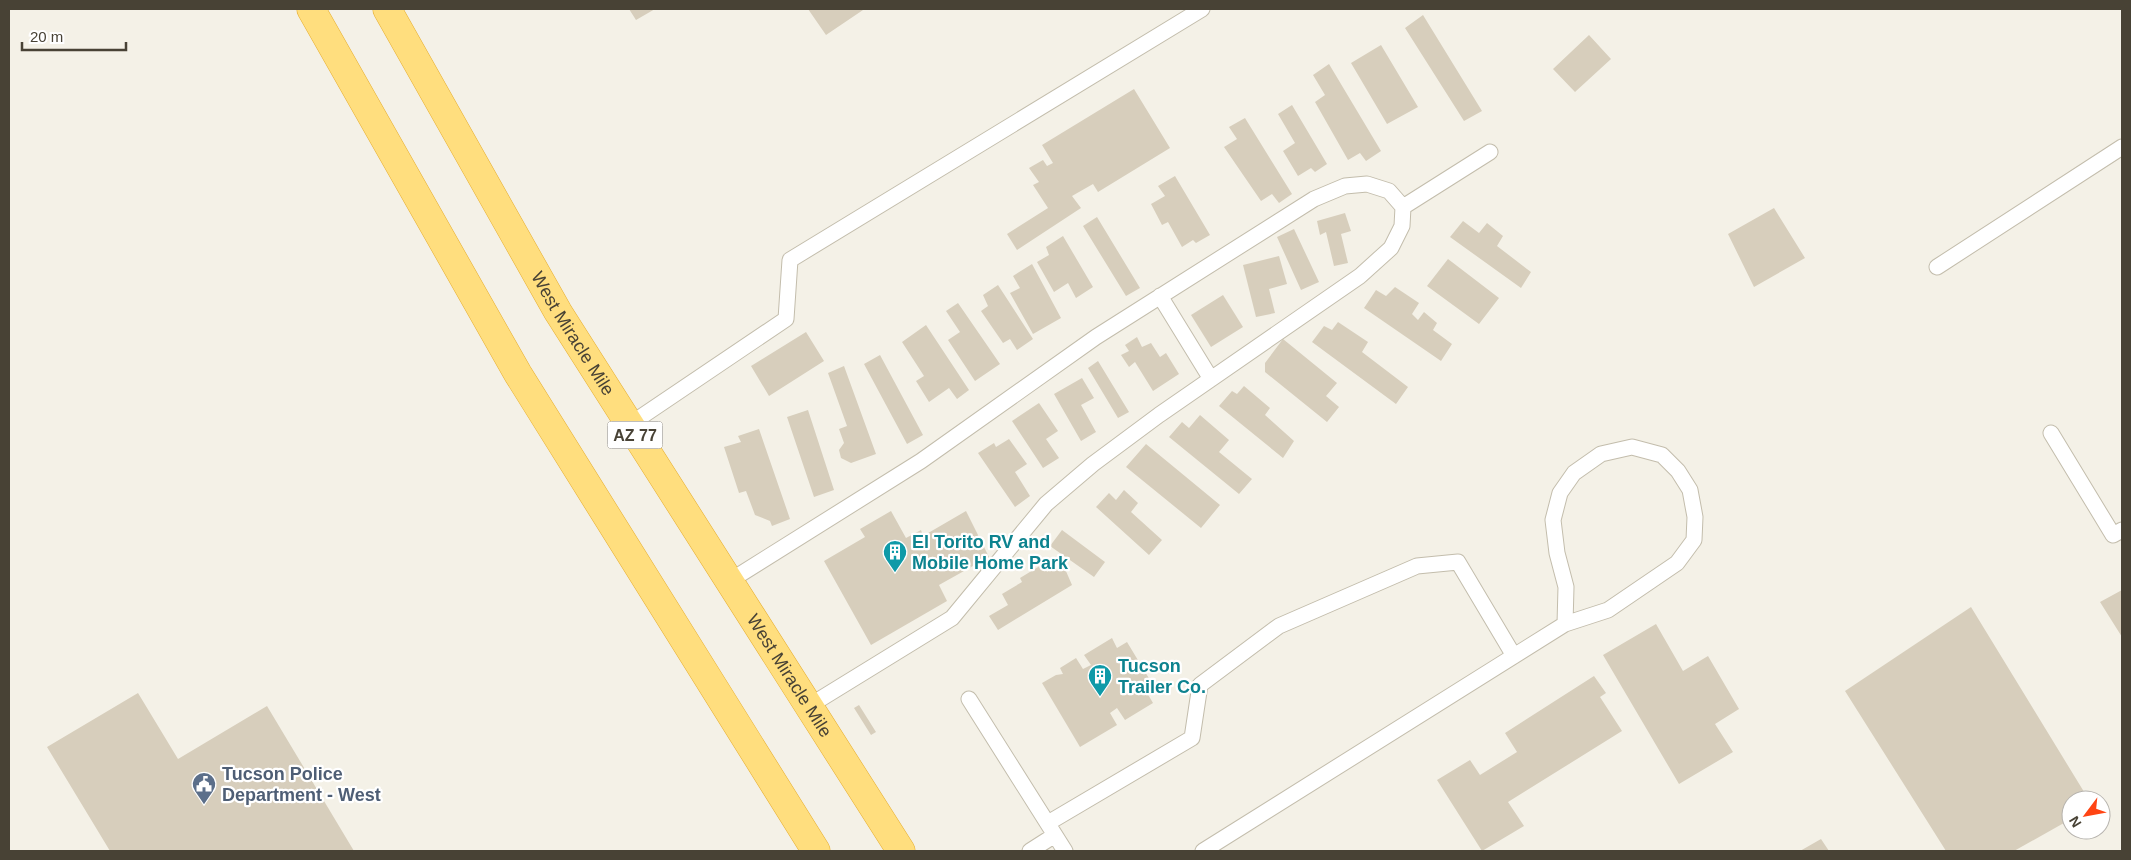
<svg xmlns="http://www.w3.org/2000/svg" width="2131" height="860" font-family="Helvetica,sans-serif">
  <rect width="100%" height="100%" fill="#f4f1e7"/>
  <path fill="#d7cebc" d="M629,9H655L636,20Z
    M808,9H862L863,10L826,35Z
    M1423,15L1482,111L1464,121L1405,28Z
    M1589,35L1611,59L1575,92L1553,69Z
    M1381,45L1418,107L1387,124L1351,63Z
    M1329,64L1381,151L1366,161L1360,153L1348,160L1315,102L1325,95L1313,75Z
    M1134,89L1170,148L1098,192L1093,184L1072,196L1081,208L1017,250L1007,234L1048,208L1033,185L1039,182L1029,168L1043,160L1047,166L1053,163L1042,145Z
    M1292,105L1327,164L1315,172L1311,168L1298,176L1283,151L1295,143L1278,114Z
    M1245,118L1292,194L1279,203L1272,194L1261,201L1224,147L1237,139L1229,127Z
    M1175,176L1210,235L1196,243L1193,240L1182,247L1168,222L1162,225L1151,204L1165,196L1158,186Z
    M1774,208L1805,258L1754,287L1728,234Z
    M1345,213L1351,231L1341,234L1348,263L1334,266L1326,232L1320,235L1317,221Z
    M1097,217L1140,288L1126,296L1083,226Z
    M1463,221L1479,233L1487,223L1503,236L1497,246L1531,272L1521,288L1450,237Z
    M1294,229L1319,282L1301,290L1277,237Z
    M1063,236L1093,287L1076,298L1068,283L1054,292L1037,262L1049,255L1046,247Z
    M1279,256L1287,284L1269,289L1275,313L1256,317L1243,265Z
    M1448,259L1499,298L1479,324L1427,286Z
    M1032,264L1061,318L1033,334L1010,293L1020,288L1013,276Z
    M998,285L1033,339L1017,350L1010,339L1003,343L981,311L988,306L983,295Z
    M1395,287L1419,303L1412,314L1418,320L1424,312L1437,323L1433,330L1452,344L1441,361L1364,308L1376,290L1386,296Z
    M1223,295L1243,327L1211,347L1191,315Z
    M958,303L1000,364L975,381L948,340L960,332L946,311Z
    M1338,322L1368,342L1362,352L1408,387L1396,404L1312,342L1324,326L1332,330Z
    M926,325L969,390L957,399L949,388L929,402L916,381L924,376L902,342Z
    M806,332L824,361L769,396L751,366Z
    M1137,337L1142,347L1151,343L1160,357L1166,353L1179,374L1153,391L1135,362L1129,367L1121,355L1129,351L1125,345Z
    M1283,339L1337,383L1326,396L1339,407L1327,422L1265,372V363Z
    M880,355L923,435L907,444L864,364Z
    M1098,361L1129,412L1118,418L1088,368Z
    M844,366L876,454L851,463L841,458L839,450L844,443L839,429L847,426L828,373Z
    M1082,378L1094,398L1081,405L1096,432L1081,441L1054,394Z
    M1244,386L1270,408L1265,415L1294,441L1283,458L1219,406L1232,391L1237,394Z
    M1039,403L1058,431L1046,439L1059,458L1043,468L1012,421Z
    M808,410L834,490L814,497L787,417Z
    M1200,415L1229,440L1219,452L1252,479L1239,494L1169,437L1182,422L1189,428Z
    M759,429L790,519L772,526L770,521L755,515L746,491L739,493L724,447L741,442L738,436Z
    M1009,439L1027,464L1015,472L1030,496L1015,507L978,453L994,443L996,447Z
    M1146,444L1220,505L1201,528L1126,467Z
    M1124,490L1138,503L1131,512L1162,540L1149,555L1096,507L1109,493L1116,500Z
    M891,511L906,538L921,530L923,536L966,511L989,557L939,585L947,601L871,645L824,561L865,537L860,529Z
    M1062,530L1105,562L1094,577L1050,546Z
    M1062,562L1072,585L998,630L989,616L1008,605L1002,594L1022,582L1020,578L1043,564L1047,572Z
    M2122,590V637L2100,602Z
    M1971,607L2089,800H2071V819L2014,851H1946L1845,691Z
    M1656,624L1683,671L1708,656L1739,709L1715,724L1733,752L1679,784L1603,655Z
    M1112,638L1117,648L1127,642L1153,685L1146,691L1153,703L1125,720L1117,708L1110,713L1117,725L1080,747L1042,683L1056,675L1063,674L1060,668L1076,658L1083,669L1091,665L1084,655Z
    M1594,676L1606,693L1600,697L1622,731L1508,802L1524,826L1482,851L1437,780L1470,760L1480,775L1517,752L1505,733Z
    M138,693L178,759L267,706L354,851H110L47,747Z
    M859,705L876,732L871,735L854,708Z
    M1821,839L1829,851H1800Z"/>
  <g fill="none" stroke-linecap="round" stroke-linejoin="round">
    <g stroke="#c3bdac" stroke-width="17">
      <path id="service" d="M1403,207L1490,152
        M1937,267L2122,147
        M1160,296L1211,379
        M629,425L786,319L790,260L1202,9
        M2051,433L2113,535L2122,530
        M728,582L921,461L1096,337L1314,199L1345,186L1367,184L1389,191L1403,207L1402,226L1391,248L1360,276L1159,415L1093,464L1046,504L952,618L809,706
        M969,699L1065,851
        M1048,823L1192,738L1200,685L1279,626L1417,566L1458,562L1514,656
        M1030,851L1055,835
        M1203,851L1565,624L1608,610L1677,563L1694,540L1695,517L1690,490L1678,471L1662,455L1632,447L1601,454L1574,473L1560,493L1553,520L1557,553L1566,587L1565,624"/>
    </g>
    <g stroke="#e6ad2f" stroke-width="29">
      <g id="trunk">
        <path d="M311,9L518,374L816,851"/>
        <path id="s1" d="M387,9L558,312L901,851"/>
      </g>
    </g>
    <use href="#service" stroke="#fff" stroke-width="15"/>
    <use href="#trunk" stroke="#ffde7e" stroke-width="28"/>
  </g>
  <defs>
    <g id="building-pin" transform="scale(1.25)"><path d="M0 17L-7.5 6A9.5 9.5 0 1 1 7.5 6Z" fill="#0f9aa8" stroke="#fff"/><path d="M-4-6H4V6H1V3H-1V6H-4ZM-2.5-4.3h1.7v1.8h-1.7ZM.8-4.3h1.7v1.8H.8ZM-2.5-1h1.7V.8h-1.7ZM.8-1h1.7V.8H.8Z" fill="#fff"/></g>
    <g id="civic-pin" transform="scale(1.25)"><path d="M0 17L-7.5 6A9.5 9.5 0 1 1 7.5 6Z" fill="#5c6f8a" stroke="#fff"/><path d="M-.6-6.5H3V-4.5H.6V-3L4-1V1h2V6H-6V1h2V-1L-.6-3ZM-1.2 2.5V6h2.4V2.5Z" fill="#fff"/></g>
  </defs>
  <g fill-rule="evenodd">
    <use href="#building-pin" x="895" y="552"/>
    <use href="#building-pin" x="1100" y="676"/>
    <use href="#civic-pin" x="204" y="784"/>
  </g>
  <g text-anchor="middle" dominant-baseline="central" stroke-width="4.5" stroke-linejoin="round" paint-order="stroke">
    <rect fill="#fff" stroke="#7f7b72" stroke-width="1" x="607.5" y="421.5" width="55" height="27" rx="4"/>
    <g font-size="16" font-weight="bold" fill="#484235">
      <text x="635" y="435">AZ 77</text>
    </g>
    <g font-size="18" fill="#484235" stroke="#fff">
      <text stroke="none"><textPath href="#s1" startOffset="374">West Miracle Mile</textPath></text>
      <text stroke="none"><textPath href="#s1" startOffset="779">West Miracle Mile</textPath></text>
    </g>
    <g font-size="18" font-weight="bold" fill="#0d838f" stroke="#fff" text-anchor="start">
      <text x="912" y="542">El Torito RV and<tspan x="912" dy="21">Mobile Home Park</tspan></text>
      <text x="1118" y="666">Tucson<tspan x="1118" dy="21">Trailer Co.</tspan></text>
    </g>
    <g font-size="18" font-weight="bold" fill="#4e5e75" stroke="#fff" text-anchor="start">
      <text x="222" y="774">Tucson Police<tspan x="222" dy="21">Department - West</tspan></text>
    </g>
  </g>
  <rect width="2131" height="860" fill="none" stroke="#484235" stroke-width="20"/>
  <g transform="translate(2086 815) rotate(238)"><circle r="24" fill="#ffffff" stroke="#b6b3ae"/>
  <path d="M0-4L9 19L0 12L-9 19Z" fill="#ff4413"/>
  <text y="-8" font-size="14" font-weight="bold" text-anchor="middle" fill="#484235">N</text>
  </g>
  <path d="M22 42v8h104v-8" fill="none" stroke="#484235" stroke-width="2.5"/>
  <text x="30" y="42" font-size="15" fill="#484235" stroke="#ffffff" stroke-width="4" paint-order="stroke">20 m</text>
</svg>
